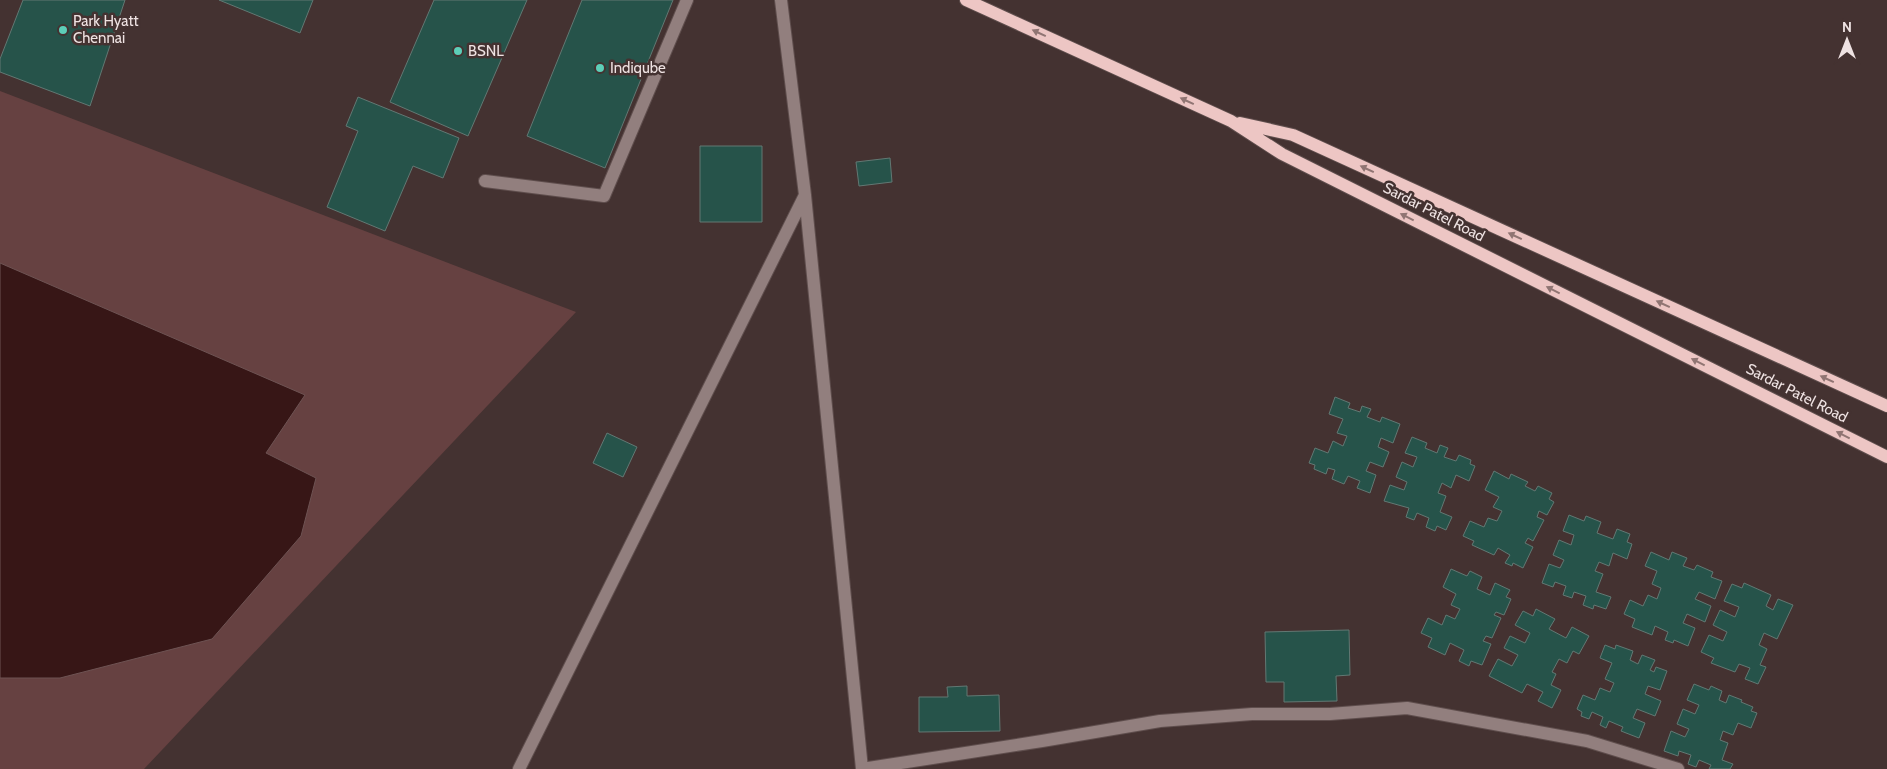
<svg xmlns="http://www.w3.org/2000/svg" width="1887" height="769" font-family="Cabin,sans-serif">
  <rect width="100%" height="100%" fill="#443231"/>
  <path fill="#664141" d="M0,91L576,312L144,769H0Z"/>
  <path fill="#371616" stroke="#6e5353" d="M0,263L305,395L266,453L316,478L301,536L212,639L60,678H0Z"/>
  <path fill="#26534a" stroke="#627873" d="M23,0H125L90,106L0,72V59Z
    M219,0H313L300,33Z
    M434,0H527L468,136L390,102Z
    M582,0H673L605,168L527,136Z
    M358,97L459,138L443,178L413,166L385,231L327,207L358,131L346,126Z
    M700,146H762V222H700Z
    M890,158L892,182L859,186L856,162Z
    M1335,397L1350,403L1348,408L1360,412L1362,406L1371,409L1367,417L1380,422L1382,417L1400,424L1393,443L1381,438L1378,447L1389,452L1383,467L1370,462L1366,471L1376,475L1370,493L1357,488L1360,481L1348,476L1344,484L1332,479L1335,470L1328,468L1326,474L1314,469L1315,465L1309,463L1315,448L1328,453L1333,441L1343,446L1347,436L1337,433L1343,419L1329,414Z
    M607,433L637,447L623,477L593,463Z
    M1412,437L1427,443L1425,448L1437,453L1440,445L1448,448L1444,457L1456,461L1459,455L1471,460L1470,464L1475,466L1469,481L1456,475L1451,488L1442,483L1438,493L1446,496L1440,512L1452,517L1446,530L1437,526L1435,531L1426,527L1429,518L1417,513L1414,520L1406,517L1409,508L1384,501L1390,485L1404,490L1407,482L1396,477L1402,462L1413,467L1417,457L1405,453Z
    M1494,471L1509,479L1511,474L1528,482L1525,486L1535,491L1538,486L1552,493L1549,499L1554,502L1547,515L1539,511L1537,517L1544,520L1533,541L1528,538L1525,543L1533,547L1523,568L1513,563L1512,566L1505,563L1510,555L1498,548L1494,555L1472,545L1474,541L1463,536L1470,521L1484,527L1488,518L1497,521L1502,511L1493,507L1499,497L1485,490Z
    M1569,515L1584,521L1586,516L1601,522L1597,533L1613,539L1617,529L1630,534L1627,542L1632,544L1627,559L1613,553L1609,566L1599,562L1595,571L1603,574L1596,592L1611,597L1606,609L1594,605L1593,609L1583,605L1586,596L1574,592L1572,598L1563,595L1566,586L1555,582L1553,587L1542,583L1549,564L1560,568L1564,560L1553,555L1559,540L1571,545L1574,535L1563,531Z
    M1651,552L1669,560L1672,552L1687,558L1683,566L1694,570L1697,565L1713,572L1711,577L1722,581L1715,599L1699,592L1695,599L1711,606L1705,622L1687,614L1683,623L1695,628L1688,646L1674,640L1673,643L1665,640L1668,632L1655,626L1652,635L1632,627L1635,619L1624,614L1630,600L1643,606L1648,595L1657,599L1661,588L1652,584L1657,571L1645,566Z
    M1451,569L1467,576L1470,571L1482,577L1477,589L1490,595L1495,583L1510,590L1506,597L1511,599L1504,615L1496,612L1494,615L1501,618L1492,638L1486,636L1483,641L1491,644L1482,665L1471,661L1469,666L1459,661L1464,650L1450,643L1445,655L1428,647L1432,638L1421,633L1428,618L1442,625L1446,615L1455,619L1460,609L1451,605L1456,594L1443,587Z
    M1744,583L1771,595L1766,606L1773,610L1778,599L1793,605L1777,639L1764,633L1759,645L1767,649L1760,665L1766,667L1758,684L1745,679L1750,668L1739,664L1735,672L1711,663L1714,658L1701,652L1709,635L1723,641L1727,632L1713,625L1720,610L1735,617L1739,607L1724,601L1732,584L1742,588Z
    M1536,609L1555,619L1549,629L1566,638L1572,627L1589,636L1579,654L1573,651L1567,663L1559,659L1552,672L1556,674L1551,685L1561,690L1552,708L1538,701L1543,692L1527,684L1522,693L1489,676L1498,659L1512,666L1518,655L1504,648L1510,636L1525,643L1530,633L1515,625L1523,611L1533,616Z
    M1349,630L1350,675L1336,676L1337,701L1284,702V682H1266L1265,632Z
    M1605,645L1615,649L1616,645L1633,651L1630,660L1638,664L1642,655L1655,660L1650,670L1654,672L1656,667L1667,671L1660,690L1648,686L1645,694L1661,701L1655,716L1637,709L1633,718L1645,723L1639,738L1621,731L1623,727L1609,721L1606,728L1600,725L1603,717L1592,712L1589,719L1581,716L1582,712L1577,709L1583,695L1595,700L1600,688L1610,692L1614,683L1605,679L1612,663L1600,658Z
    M1694,684L1709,690L1711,686L1722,691L1719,700L1726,703L1729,695L1742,700L1741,702L1753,707L1751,711L1757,713L1751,728L1738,723L1733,735L1723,731L1720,740L1728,743L1722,760L1733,764L1730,769H1709L1711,765L1699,760L1696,767L1688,764L1691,755L1679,751L1678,756L1664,751L1671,731L1685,737L1689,729L1677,724L1683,709L1695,714L1699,705L1687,700Z
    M967,686V696L999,695L1000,731L919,732V697H948L947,687Z"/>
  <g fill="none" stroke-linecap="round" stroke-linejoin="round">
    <g stroke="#5f4e4d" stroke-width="14">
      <path id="minor" d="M781,0L805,195L862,769
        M485,181L604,196L687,0
        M519,769L805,195
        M862,769L1042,741L1160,721L1252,714H1330L1407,708L1587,741L1678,769"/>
    </g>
    <g stroke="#5f4e4d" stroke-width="14">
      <path id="major" d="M966,0L1231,121L1282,154L1887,457
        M1240,123L1293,135L1887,406"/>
    </g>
    <use href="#minor" stroke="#927f7e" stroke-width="12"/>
    <use href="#major" stroke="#edc6c4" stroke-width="12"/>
  </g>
  <defs><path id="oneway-solid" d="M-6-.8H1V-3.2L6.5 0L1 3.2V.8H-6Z" transform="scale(1.25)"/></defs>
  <g fill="#907573">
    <use href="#oneway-solid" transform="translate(1039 33) rotate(-155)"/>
    <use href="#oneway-solid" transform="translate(1187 101) rotate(-155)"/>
    <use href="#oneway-solid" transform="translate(1367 169) rotate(-155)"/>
    <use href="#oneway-solid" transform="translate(1407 217) rotate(-153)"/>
    <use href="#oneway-solid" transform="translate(1515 236) rotate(-155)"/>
    <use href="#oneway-solid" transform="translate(1553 290) rotate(-153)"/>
    <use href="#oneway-solid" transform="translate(1663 304) rotate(-155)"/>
    <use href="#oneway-solid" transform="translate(1698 362) rotate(-153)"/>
    <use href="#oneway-solid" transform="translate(1827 379) rotate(-155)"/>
    <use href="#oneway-solid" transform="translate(1843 435) rotate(-153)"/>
  </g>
  <g fill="#5dceb8" stroke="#443231" stroke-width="2">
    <circle cx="63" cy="30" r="5"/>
    <circle cx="458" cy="51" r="5"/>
    <circle cx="600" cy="68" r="5"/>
  </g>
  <g text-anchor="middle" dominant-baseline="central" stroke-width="5" stroke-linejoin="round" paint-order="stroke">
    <g font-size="15" fill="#eee2e2" stroke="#443231" text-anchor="start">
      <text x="73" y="21">Park Hyatt<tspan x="73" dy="17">Chennai</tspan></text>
      <text x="468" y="51">BSNL</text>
      <text x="610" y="68">Indiqube</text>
    </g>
    <g font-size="15" fill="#eee2e2" stroke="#443231">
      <text transform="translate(1434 212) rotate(27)">Sardar Patel Road</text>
      <text transform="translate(1797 393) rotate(27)">Sardar Patel Road</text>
    </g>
  </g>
  <g transform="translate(1847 40)" stroke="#443231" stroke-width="4" paint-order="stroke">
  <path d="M0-4L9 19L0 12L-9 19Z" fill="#eee2e2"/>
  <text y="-8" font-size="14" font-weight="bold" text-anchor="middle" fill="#eee2e2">N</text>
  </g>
</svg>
